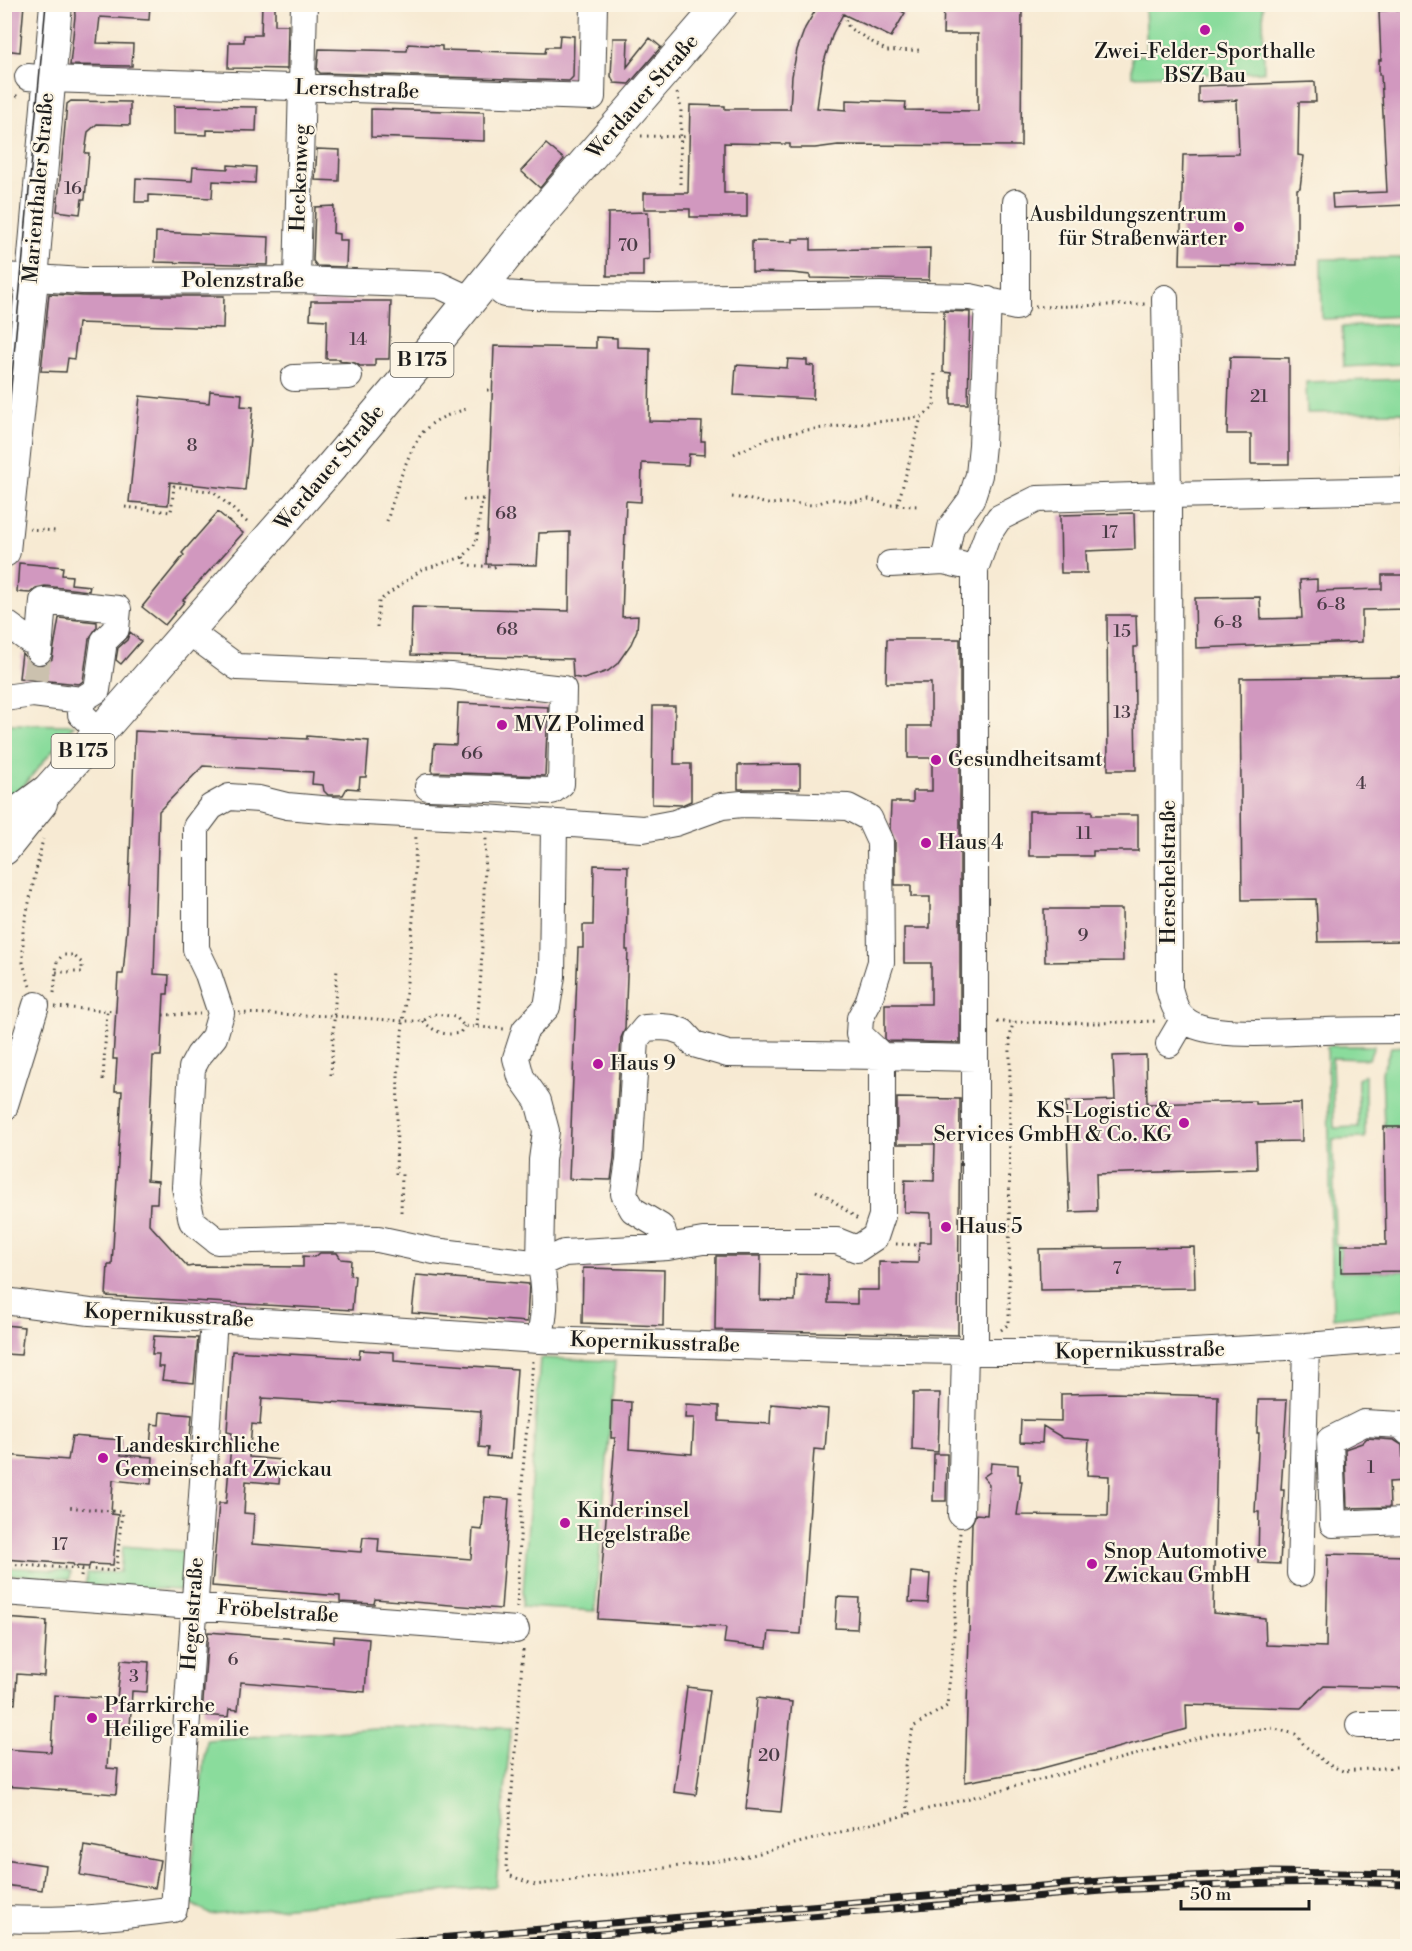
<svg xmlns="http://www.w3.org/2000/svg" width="1412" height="1951" font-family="'Libre Bodoni',serif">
  <rect width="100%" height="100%" fill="#fcf5e5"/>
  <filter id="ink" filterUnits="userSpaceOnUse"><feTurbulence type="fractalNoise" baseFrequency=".0167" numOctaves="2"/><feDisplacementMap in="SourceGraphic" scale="12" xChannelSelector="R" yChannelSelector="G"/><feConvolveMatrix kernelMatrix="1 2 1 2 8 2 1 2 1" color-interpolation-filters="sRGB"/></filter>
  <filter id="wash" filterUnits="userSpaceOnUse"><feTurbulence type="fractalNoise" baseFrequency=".008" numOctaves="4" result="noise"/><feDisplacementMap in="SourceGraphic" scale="24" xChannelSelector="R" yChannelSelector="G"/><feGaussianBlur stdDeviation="1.35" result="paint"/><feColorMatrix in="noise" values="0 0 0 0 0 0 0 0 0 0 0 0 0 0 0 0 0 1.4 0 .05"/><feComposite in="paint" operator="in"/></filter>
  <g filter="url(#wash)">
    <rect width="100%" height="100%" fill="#f7ead3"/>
    <path fill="#8adc9c" stroke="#537c5c" stroke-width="1.5" d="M1145,5H1263L1264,72L1132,76V55H1147Z
      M1407,258V316L1322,319L1321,259Z
      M1401,324L1402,364L1344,367L1342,327Z
      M1407,379V471H1405L1404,412L1307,413L1306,382Z
      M5,724L74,725L14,797L5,792Z
      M1327,1046H1374L1369,1059L1332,1058L1334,1128L1358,1127V1078L1365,1075V1138L1333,1139L1335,1244L1341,1245V1272L1407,1271V1309L1333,1318Z
      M1407,1046V1127H1384L1382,1072L1391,1047Z
      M540,1358L615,1361L595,1611L522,1607Z
      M123,1546L183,1551L181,1590L85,1586L87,1573L120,1572Z
      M4,1567L71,1571L70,1579L5,1574Z
      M375,1728H511L496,1886L211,1915L188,1902L206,1740Z"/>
    <g id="blocks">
      <path fill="#d198bf" d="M4,4H24L20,52L4,50Z
        M74,4H150L149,20L100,17L97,43L133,44L132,66L70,65L75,16Z
        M262,4H275V25H288L287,69L228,68L229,42H244V35H261Z
        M819,4H888L905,13L891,37L843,14L833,33L823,65L817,108L846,110V100L906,102L905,110L978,111V34H943L944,4H1022L1021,146L838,145L815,148H790V144L724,143V193H747V217H690V209H644V193H688L690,105L725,106V109H790L792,76L797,50L805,28Z
        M1407,9V205L1333,208L1332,194L1387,192L1381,75H1379V60H1381L1379,11Z
        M560,35L574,36L573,77L569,81L320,73L317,70L319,49L407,51L408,44L442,46V50L545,53L546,47H559Z
        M613,38H628L627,67L650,38L661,47L629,84L614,83L611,76Z
        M1315,82L1316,102H1299L1298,155L1304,156L1300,188L1297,189V265L1180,264L1183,155L1239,154L1237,100L1198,102V86Z
        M71,101L130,102V125L97,124L88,132L85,153H89L85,199H82L80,214L57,211L67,104Z
        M174,106L257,107L256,131L207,130V135L174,134Z
        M371,109L484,112V141L371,137Z
        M546,144L564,159L540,188L521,171Z
        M317,149L340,150L339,181L315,180Z
        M228,165L256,167L255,183L213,181L212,198L149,195V202H135L136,178L192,181L193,167L228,169Z
        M334,206L333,233L339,234V240H347L346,267L317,266L313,261L315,207Z
        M648,212L649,259L643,260V276H607L608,213Z
        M156,232L269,237L268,265L155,262Z
        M793,239H811V250L930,248L929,280L810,278V275L792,273L752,272V241L793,242Z
        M49,294L83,296H224L223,328L78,323L74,359L68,358L66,372L41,371Z
        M311,301H391L389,359H375V366H360L355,363L340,361V359H326L327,320L310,319Z
        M944,311L970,312L968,404H951V373L943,372Z
        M596,337L617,338V347L650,348L649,421L702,422L701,441H705V455L689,454L688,465L642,463L641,502L626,501L622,617L638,616L637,630L631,644L617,664L608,671L584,679L573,677L572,659L411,655L412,607L569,611L570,532L539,533L537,565L486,564L494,346L596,348Z
        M1230,357L1289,358V464H1251V434H1227Z
        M788,359L807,360V365L814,366L813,399L734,395L736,365L787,368Z
        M210,391L242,394L241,406L253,407L245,490L170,482L168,505L129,502L140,396L209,403Z
        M218,512L243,533L183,600L185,601L165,625L142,607L184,555L182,553Z
        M1134,513L1135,549L1086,551L1087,573H1061L1060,515Z
        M19,563L63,567L62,575L72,576L71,584L90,586L89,591L45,586L36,588L30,593L17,592Z
        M1382,575H1407V609L1362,610V642L1196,648L1195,598L1260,597L1261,619L1302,618L1300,580L1317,579V591L1382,589Z
        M1107,615H1136L1137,647H1134L1136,770H1108Z
        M59,618L97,622V627L89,639L83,681L79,684L19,678L22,653L30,663L37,666L46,664L52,659Z
        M130,632L141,641L121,664L116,660L118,648L127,640Z
        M887,639H960V1043L888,1041L885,1039V1004H931V963H904V928H930V897H911V885H895V842L890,829L891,802H913V791H932V758H908V726H931V683H886Z
        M1407,676V941L1318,942L1316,899L1242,900L1240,678Z
        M458,703L548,707L545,776L432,772L434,744L456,745Z
        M653,706H675L674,764H691V801L682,805L652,804Z
        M135,731L307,739V736L369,741L366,777H360L359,789L347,788L343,795H328L324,791L323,785L312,784L313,772L203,766L159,811L154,974L169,975L168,994H164L161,1056H153L147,1180L158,1181L157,1203H150L149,1224L188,1267L193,1266L303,1267V1256L315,1257L320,1253H337L341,1259L351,1260L350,1275L355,1276L352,1310L106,1296L108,1265H112L122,1091H115L117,1059H113L118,974H123L127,929Z
        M800,764V789H738V765Z
        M1029,811H1092V815H1138V851H1093V856H1029Z
        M594,865L628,866L626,950H628L625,1029L621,1038L614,1158L611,1180L569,1179L578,948H583V925H593Z
        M1044,909H1122L1123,961L1045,962Z
        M1146,1055L1147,1104L1255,1101V1104L1301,1103L1302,1141L1256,1142L1257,1169L1096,1174L1097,1211L1070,1212L1066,1102L1115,1100L1113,1056Z
        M897,1098L960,1099L958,1335L715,1330L716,1256H761L760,1300L795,1301L796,1274L828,1275V1303L857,1304V1290H879V1262L918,1263L919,1242H931V1213L904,1212L905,1180L934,1181L935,1144H897Z
        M1384,1127H1407V1271L1341,1272V1245H1386Z
        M1194,1247L1195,1288L1040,1290L1039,1249Z
        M583,1268L664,1270L663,1326L582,1323Z
        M416,1275L529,1284L527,1322L412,1313Z
        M4,1325L24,1327L21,1355L4,1354Z
        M154,1336L198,1338L194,1383L162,1380L164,1367H158L159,1354H152Z
        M360,1350L394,1352V1361L517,1369L511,1458L487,1456L488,1448L479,1447L481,1411L262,1398L260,1425L252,1424L249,1457L281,1460L279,1484L246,1481L244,1513L254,1514L252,1544L361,1552L363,1537L379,1538L378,1552L471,1559L473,1529L482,1530L485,1497L509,1499L501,1609L375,1599L374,1604L340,1602V1596L212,1586L219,1503H226L232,1433L227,1432L232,1351L359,1358Z
        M913,1393H940L938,1452L912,1450Z
        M1113,1393L1218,1396L1213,1613L1265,1618L1266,1645L1326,1647L1328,1554L1407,1556V1688L1324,1686L1301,1708L1186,1705L1187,1729L1039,1769L965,1782L972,1523L976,1514L987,1515L989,1484L983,1477L990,1472L991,1463L1018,1465V1474H1020V1481H1022L1017,1515L1108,1516L1109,1476L1087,1475L1089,1440L1063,1438L1043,1426L1042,1443L1020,1442L1021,1420L1061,1421V1394Z
        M1258,1400H1287L1281,1490H1284L1280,1564L1258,1563L1259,1512H1255L1259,1433H1257Z
        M612,1401L631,1402L629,1449L692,1454L694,1418H685L686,1404L719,1406V1421L770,1424L771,1404L828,1409L825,1450L814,1449L801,1634L769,1632L767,1648L724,1643L726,1627L598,1619L607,1506H610L615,1438H611Z
        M160,1412L192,1415L189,1450L150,1447L152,1424L159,1425Z
        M72,1436L122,1440L121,1455L153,1457L151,1484L113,1480L111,1514L118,1515L113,1565L90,1564L89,1567L74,1566L73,1564L4,1559V1455L68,1460Z
        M1367,1438L1394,1440L1402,1445L1404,1481L1389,1482L1390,1507L1347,1508L1345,1449L1362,1443Z
        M934,1454H947L946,1501H933Z
        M911,1572L930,1574L928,1603L909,1602Z
        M837,1597L859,1598L857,1629L835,1628Z
        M4,1618L47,1621L44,1676L17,1674L15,1704L4,1703Z
        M208,1632L334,1642V1636L369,1639L365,1692L241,1682L238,1710L229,1709L228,1717L202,1715Z
        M121,1660L149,1662L147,1692L132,1691L130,1728H128L127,1736L109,1735L107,1768L118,1769L116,1794L4,1786V1749L51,1752L54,1695L117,1699Z
        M687,1687L710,1690L696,1795L674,1792Z
        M757,1698L792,1702L781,1812L746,1809Z
        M85,1846L160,1860L155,1888L80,1875Z
        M4,1859L45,1865L42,1890L4,1885Z"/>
    </g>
  </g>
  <g filter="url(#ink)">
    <use href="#blocks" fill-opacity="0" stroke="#3d3b37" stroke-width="1.5"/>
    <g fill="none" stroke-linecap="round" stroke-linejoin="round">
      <path stroke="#cbc1ae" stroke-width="26" stroke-dasharray="26 13" stroke-linecap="butt" d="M35,680L39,651"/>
      <g stroke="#3d3b37" stroke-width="28">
        <path id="minor" d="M28,77L49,79L592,97L594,4
          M4,276L83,281L297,280L439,285L471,300
          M297,280L304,4
          M487,281L504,294L533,296L656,298L881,295L970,297L1016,307V202
          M294,378L349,376
          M1408,490L1168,495L1169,988C1172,999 1175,1013 1185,1020C1209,1040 1292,1031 1325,1031C1352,1030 1380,1030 1408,1030
          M944,561L951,527L971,500L979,475L982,445L988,300
          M890,564L944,561L961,565
          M4,622L29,640L40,641
          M188,631L237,667L451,676L563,689L561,784L552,791L428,787
          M39,651L43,601L118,609L116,629L104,641L97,690L81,700
          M4,698L33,694L81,700V714L100,732
          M1169,1044L1183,1020
          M4,1108L36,1005
          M668,1247L661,1227L633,1210L624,1194L629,1160L636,1039L645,1028L661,1027L672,1028L683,1032L694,1044L728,1054L882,1056V1216L875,1237L857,1249L837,1241H703L668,1247L564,1253L540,1264L434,1251L378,1239L325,1238L217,1241L192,1221L185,1187L192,1068L199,1055L214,1037L221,1013L208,974L196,949V827L211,807L229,797L259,799L287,806L344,811L486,818L643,829L675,823L722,806L742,804L848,807L869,818L880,842L881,962L868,1003L860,1018L859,1034L882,1056L975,1058
          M4,1301L90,1312L317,1325L539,1340L840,1349L1155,1354L1306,1346L1408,1338
          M539,1340C545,1315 547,1289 540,1264L542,1160L546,1131L538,1101L521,1077L516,1058L525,1030L547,1007L552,976L554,824
          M975,1351V569L987,536L999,518L1037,499L1168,495L1165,298
          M1408,1432L1401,1425L1364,1423L1330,1440L1333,1524L1404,1521L1408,1522
          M961,1514L965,1352
          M1300,1573L1306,1346
          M4,1592L516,1630
          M1359,1725H1408
          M4,1919C62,1922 118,1917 174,1909L214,1319"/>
      </g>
      <g stroke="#3d3b37" stroke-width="34">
        <path id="major" d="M4,551L32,279L56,4
          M4,817L17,813L48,790L100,732L332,466L434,345L532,224L722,4
          M4,849L41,803"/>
      </g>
      <path stroke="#3d3b37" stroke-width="3" stroke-dasharray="1.5 4.5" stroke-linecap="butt" d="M843,14L849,28L887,51L923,50
        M677,93L681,108L680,186
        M4,96H18
        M641,136L690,137
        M1035,307L1146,304
        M487,390H492
        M734,454L770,438L806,430L921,417L934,407L935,372
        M732,497L747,499L768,504L790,503L812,505L832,499L852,502L869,499L888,505L919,506
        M463,500L482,499
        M898,504L921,417
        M125,507L171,512L174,486L214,492L249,524
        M387,521C394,497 409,443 428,427C437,418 454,413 466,409
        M29,529L56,531
        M463,557L467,565L494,567L499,564
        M377,627L379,601L421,570L463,557L476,543L482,499L488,500
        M30,986L23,963V930L43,839
        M54,993L57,961L63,955H73L82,963V972H56
        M55,1007L116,1011
        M239,1013L333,1016L403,1021H423L433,1014L444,1015L456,1017L464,1026L505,1029
        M163,1015L200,1014
        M423,1021C435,1032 443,1036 460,1033L464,1026
        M997,1022L1098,1023L1158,1021
        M477,1026L481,973L486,838
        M331,1075L337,968
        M103,1080L107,1010
        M396,1174L398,1075L413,920L416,834
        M816,1191L827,1196L859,1220
        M401,1212L402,1174
        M896,1244L918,1245
        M1001,1330L1009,1324L1010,1038L1013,1022
        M4,1564L116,1571L122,1512L66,1507
        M81,1577L82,1567
        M517,1608L523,1469L533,1361
        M523,1650L506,1867L511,1876L535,1885L741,1858L1218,1733L1271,1728L1295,1734L1305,1746L1329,1765L1343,1771L1408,1766
        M908,1814L905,1766L913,1727L947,1706L954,1634L960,1532"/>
      <use href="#minor" stroke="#fff" stroke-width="26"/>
      <use href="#major" stroke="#fff" stroke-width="32"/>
      <path stroke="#1c1c1c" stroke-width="1.5" d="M4,464L46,4"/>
      <g stroke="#1c1c1c" stroke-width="7">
        <path id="rail" d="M345,1946L1112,1880L1269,1872L1408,1874
          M460,1946L1114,1890L1271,1883L1334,1882L1408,1884"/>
      </g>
      <use href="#rail" stroke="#fcf5e5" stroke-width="4.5" stroke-dasharray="14" stroke-linecap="butt"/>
    </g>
  </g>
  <g fill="#b5179e" stroke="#fcf5e5" stroke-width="2">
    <circle cx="1205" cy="30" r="6"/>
    <circle cx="1239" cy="227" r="6"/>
    <circle cx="502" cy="725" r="6"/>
    <circle cx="936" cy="760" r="6"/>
    <circle cx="926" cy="843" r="6"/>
    <circle cx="598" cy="1064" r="6"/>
    <circle cx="1184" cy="1123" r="6"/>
    <circle cx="946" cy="1227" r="6"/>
    <circle cx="103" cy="1458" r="6"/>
    <circle cx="565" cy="1523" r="6"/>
    <circle cx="1092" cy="1564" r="6"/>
    <circle cx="92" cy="1718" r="6"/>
  </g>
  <g text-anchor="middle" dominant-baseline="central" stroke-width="4.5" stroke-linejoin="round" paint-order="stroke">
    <g font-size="18" fill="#493b45">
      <text x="73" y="188">16</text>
      <text x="628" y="245">70</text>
      <text x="358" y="339">14</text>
      <text x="1259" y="396">21</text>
      <text x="192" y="445">8</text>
      <text x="506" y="513">68</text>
      <text x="1110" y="532">17</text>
      <text x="1331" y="604">6-8</text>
      <text x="1228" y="622">6-8</text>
      <text x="507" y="629">68</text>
      <text x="1122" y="631">15</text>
      <text x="1122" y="712">13</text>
      <text x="472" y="753">66</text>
      <text x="1361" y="783">4</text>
      <text x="1084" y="833">11</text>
      <text x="1083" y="935">9</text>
      <text x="1117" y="1268">7</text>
      <text x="1371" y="1467">1</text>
      <text x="60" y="1544">17</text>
      <text x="233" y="1659">6</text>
      <text x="134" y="1676">3</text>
      <text x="769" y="1755">20</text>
    </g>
    <g fill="#fcf5e5" stroke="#5f5d58" stroke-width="1.5">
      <rect x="390.5" y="343" width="63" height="34" rx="4.5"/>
      <rect x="51.5" y="734" width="63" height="34" rx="4.5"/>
    </g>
    <g font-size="20" font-weight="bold" fill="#1c1c1c">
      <text x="422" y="360">B 175</text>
      <text x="83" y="751">B 175</text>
    </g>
    <g font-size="21" fill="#1c1c1c" stroke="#fcf5e5" text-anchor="start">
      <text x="1205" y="52" text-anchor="middle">Zwei-Felder-Sporthalle<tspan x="1205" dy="24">BSZ Bau</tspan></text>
      <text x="1227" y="215" text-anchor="end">Ausbildungszentrum<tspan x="1227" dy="24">für Straßenwärter</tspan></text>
      <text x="514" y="725">MVZ Polimed</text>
      <text x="948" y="760">Gesundheitsamt</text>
      <text x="938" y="843">Haus 4</text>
      <text x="610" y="1064">Haus 9</text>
      <text x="1172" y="1111" text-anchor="end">KS-Logistic &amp;<tspan x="1172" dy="24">Services GmbH &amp; Co. KG</tspan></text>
      <text x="958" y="1227">Haus 5</text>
      <text x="115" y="1446">Landeskirchliche<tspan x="115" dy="24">Gemeinschaft Zwickau</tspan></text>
      <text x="577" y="1511">Kinderinsel<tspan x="577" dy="24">Hegelstraße</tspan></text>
      <text x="1104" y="1552">Snop Automotive<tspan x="1104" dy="24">Zwickau GmbH</tspan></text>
      <text x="104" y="1706">Pfarrkirche<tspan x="104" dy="24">Heilige Familie</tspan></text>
    </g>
    <g font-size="21" fill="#1c1c1c" stroke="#fcf5e5">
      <text transform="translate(357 90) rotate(2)">Lerschstraße</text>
      <text transform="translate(643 97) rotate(-49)">Werdauer Straße</text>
      <text transform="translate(300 178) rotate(-88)">Heckenweg</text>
      <text transform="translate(39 188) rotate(-85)">Marienthaler Straße</text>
      <text x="243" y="281">Polenzstraße</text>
      <text transform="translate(330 468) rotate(-50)">Werdauer Straße</text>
      <text transform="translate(1169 872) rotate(-90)">Herschelstraße</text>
      <text transform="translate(169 1316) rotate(3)">Kopernikusstraße</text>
      <text transform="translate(655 1343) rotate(2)">Kopernikusstraße</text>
      <text transform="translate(1140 1351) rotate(-1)">Kopernikusstraße</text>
      <text transform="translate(278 1612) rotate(4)">Fröbelstraße</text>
      <text transform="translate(193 1614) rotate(-86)">Hegelstraße</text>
    </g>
  </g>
  <rect width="1412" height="1951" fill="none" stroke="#fcf5e5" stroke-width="24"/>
  <path d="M1181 1900v9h128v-9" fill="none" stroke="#1c1c1c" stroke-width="3"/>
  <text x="1190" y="1900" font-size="18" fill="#1c1c1c" stroke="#fcf5e5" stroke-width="4.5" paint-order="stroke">50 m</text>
</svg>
